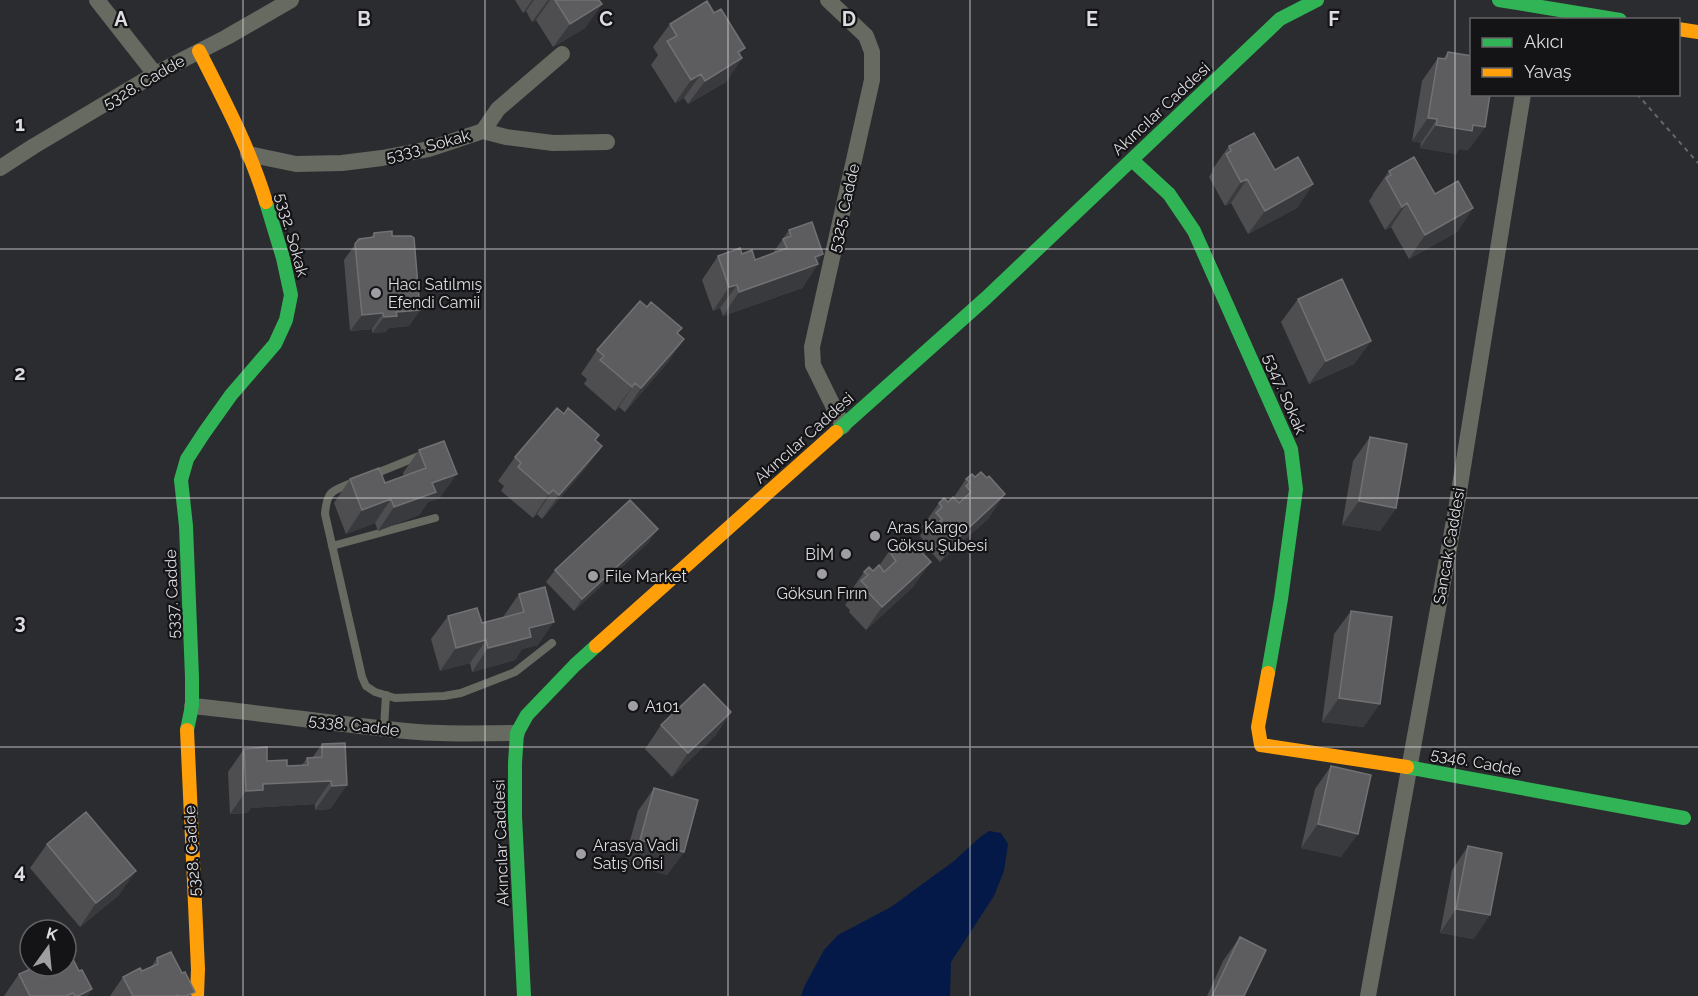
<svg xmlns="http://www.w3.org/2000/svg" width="1698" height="996" font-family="Raleway,sans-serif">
  <rect width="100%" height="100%" fill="#2b2c30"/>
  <path fill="#041947" d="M989,831L1001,833L1008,844L1004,871L994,896L951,962L950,996H801L804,987L824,950L838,935L891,907L954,861L979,838Z"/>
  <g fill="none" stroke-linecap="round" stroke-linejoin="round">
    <path stroke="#666864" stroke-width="2" stroke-dasharray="4.5 4.5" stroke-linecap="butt" d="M1637,94L1698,163"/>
    <path stroke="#666a61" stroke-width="8" d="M372,475L424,454
      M354,482C333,491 327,489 325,514L362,677L366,686L375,692L395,698L444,696L461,693L515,672L552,643
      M332,546L435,518
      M384,728L386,695"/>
    <path stroke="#666a61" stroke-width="16" d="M97,0L155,74
      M828,0L866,36L872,52V80L812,347L813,365L843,426
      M483,131L498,109L562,54
      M248,154L296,164L342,163L382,158L429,149L483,131L506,137L553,143L607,142
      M0,168L34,146L155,74L227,37L291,0
      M192,706C263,713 334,724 406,731C442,735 480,733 517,733
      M1368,996L1457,504L1523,94"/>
    <path stroke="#30b455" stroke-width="14" d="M1499,0L1620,20
      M1132,160L1169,194L1194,231L1291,449L1296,489L1281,599L1268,673
      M836,432L986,298L1280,19L1317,0
      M187,730L192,706V677L186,526L181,480L187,459L204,433L231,395L275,344L286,320L291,295L283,258L266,202
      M1407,767L1684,818
      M524,996L515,816V763L517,733L527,715L575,665L596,646"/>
    <path stroke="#ff9f0a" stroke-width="14" d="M1678,29L1698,32
      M199,51C224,100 250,149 266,202
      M596,646L836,432
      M1268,673L1258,727L1261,745L1407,767
      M187,730L198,969L197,996"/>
  </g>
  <path fill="#4e4e51" d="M515,0H599L602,4L585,28L553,47L536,20L532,22L526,11L523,13Z
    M670,24L740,55L742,58L726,82L688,104L684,98L675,103L651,65L658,55L653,47Z
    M1448,52L1485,127L1468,150L1459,149L1456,154L1420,148L1421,143L1412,141L1422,81L1438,58L1443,59Z
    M1229,146L1275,170L1313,184L1297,208L1248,234L1231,203L1225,206L1209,177L1213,171L1212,170Z
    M1389,171L1435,194L1473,208L1457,232L1409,259L1391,227L1385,230L1369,201L1373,195V194Z
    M789,230L818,264L802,288L723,316L720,308L713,311L702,280L718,256L742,254L755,260L773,253Z
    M374,233L392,236L420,310L409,326L389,328L385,332L372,333V329L350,331L344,260L359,239L370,238Z
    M1298,299L1371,341L1354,364L1309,384L1281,322Z
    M678,333L684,339L668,362L625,412L619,407L615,411L584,384L587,379L581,374L597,350Z
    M564,414L599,435L595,440L602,446L585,469L542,519L537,514L533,518L501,491L504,486L498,481L515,457Z
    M1370,437L1396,508L1380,531L1342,525L1353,461Z
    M419,450L440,498L428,502L419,515L378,531L375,523L346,534L334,503L350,479L385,483L404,476L403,473Z
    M972,474L989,518L940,562L924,544L925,542L920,536L925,529L922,527L939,503L948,502L954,497L966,479Z
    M649,542L574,611L546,582L555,570Z
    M897,542L914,586L866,630L849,612L850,610L845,605L850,598L848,595L864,572L873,571L879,566L892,547Z
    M519,594L538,645L522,649L515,660L472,672L470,663L440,671L431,639L448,616L482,623L503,617Z
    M1351,611L1364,727L1322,722L1334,634Z
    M731,712L715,736L672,777L645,749L661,725Z
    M322,744L347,785L330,809L315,810V804L251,808L247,813L230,814L228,772L244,749L267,761L287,766L302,765L307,758H312Z
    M1331,766L1341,857L1301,848L1315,789Z
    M654,788L684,852L667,875L624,863L638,811Z
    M47,844L119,895L80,927L30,868Z
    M1468,846L1474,939L1440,933L1452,870Z
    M1240,937L1244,996H1207L1223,961Z
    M157,958L192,996H110L123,977L142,971L151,967Z
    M38,969L79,971L92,989L87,996H4L19,974Z"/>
  <path fill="#393a3d" d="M532,0H534L526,11L523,13Z
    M548,0H550L536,20L532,22Z
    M602,4L585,28L553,47L570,24Z
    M745,48L734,63L742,58L726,82L688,104L705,81L738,52Z
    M701,74L684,98L675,103L691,80Z
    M1428,118L1437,119L1421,143L1412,141Z
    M1436,125H1473L1485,127L1468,150L1459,149L1456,154L1420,148Z
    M1247,179L1231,203L1225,206L1241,182Z
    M1313,184L1297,208L1248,234L1265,211Z
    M1407,203L1391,227L1385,230L1402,207Z
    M1473,208L1457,232L1409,259L1425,235Z
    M823,254L815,265L818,264L802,288L723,316L739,292Z
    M737,285L720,308L713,311L729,287Z
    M420,310L409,326L389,328L385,332L372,333L384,317L396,312Z
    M383,313L372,329L350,331L362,315Z
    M684,339L668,362L625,412L641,388Z
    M1371,341L1354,364L1309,384L1326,361Z
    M635,383L619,407L615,411L632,387Z
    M602,446L585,469L542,519L559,495Z
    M457,474L440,498L428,502L419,515L378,531L394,507L432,483Z
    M553,490L537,514L533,518L549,494Z
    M1005,494L989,518L940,562L957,539Z
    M391,499L375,523L346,534L362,510Z
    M1359,501L1396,508L1380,531L1342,525Z
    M658,529L649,542L574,611L582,599Z
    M931,562L914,586L866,630L882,607Z
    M554,622L538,645L522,649L515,660L472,672L488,648L529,628Z
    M486,640L470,663L440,671L456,648Z
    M1339,698L1380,704L1364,727L1322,722Z
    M731,712L715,736L672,777L688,753Z
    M331,781L315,804L251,808L247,813L230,814L246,791L263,784Z
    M347,785L330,809L315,810L332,786Z
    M1318,824L1358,834L1341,857L1301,848Z
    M640,840L684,852L667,875L624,863Z
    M136,871L119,895L80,927L96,903Z
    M1456,909L1490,915L1474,939L1440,933Z
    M92,989L87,996H78Z"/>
  <path fill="#5d5d60" stroke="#717174" stroke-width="1.5" d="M555,0H599L602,4L570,24Z
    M707,1L714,13L721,9L745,48L738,52L742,58L705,81L701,74L691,80L667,41L677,36L670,24Z
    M1448,52L1472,56V94H1490L1485,127L1473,125L1472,131L1436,125L1437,119L1428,118L1438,58L1446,59Z
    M1254,133L1275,170L1298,157L1313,184L1265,211L1247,179L1241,182L1226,154L1231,151L1229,146Z
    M1414,157L1435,194L1458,181L1473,208L1425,235L1407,203L1402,207L1386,178L1391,175L1389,171Z
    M812,222L823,254L815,257L818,264L739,292L737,285L729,287L718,256L740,248L742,254L752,250L755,260L787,248L783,239L791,236L789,230Z
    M392,231V236H411L414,238L420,310L396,312L397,316L384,317L383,313L362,315L355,244L359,239L374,237V233Z
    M1342,279L1371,341L1326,361L1298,299Z
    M640,301L647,307L651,302L682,328L677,333L684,339L641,388L635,383L632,387L600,360L604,356L597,350Z
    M557,408L564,414L568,408L599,435L595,440L602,446L559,495L553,490L549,494L518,467L521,463L515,457Z
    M1370,437L1407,444L1396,508L1359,501Z
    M444,441L457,474L432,483L436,492L394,507L391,499L362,510L350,479L379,468L385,483L426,468L419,450Z
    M981,472L987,478L989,476L1005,494L957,539L940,521L942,519L936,513L942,507L939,503L944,498L948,502L953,497L959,503L971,492L966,486L970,482L966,479L972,474L975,477Z
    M630,500L658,529L582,599L555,570Z
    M907,540L912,546L914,544L931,562L882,607L865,589L867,587L861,581L868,575L864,572L869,567L873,571L879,565L884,572L896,561L891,554L895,551L892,547L897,542L900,546Z
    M545,587L554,622L529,628L531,637L488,648L486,640L456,648L448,616L477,608L482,623L524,612L519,594Z
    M1351,611L1392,617L1380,704L1339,698Z
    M704,684L731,712L688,753L661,725Z
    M345,743L347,785L332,786L331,781L263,784V790L246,791L244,749L267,747V761L287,760V766L308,765L307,758L322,757V744Z
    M1331,766L1371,775L1358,834L1318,824Z
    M654,788L698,800L684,852L640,840Z
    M86,812L136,871L96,903L47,844Z
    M1468,846L1502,853L1490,915L1456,909Z
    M1240,937L1266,950L1244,996H1212Z
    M68,949L79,971L82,970L92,989L78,996H75L73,993L66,996H30L19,974L37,966L38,969L45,966H66V950Z
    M171,952L182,973L185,972L195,992L186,996H178L177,995L175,996H133L123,977L140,968L142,971L158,964L157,958Z"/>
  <path fill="none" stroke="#dddde1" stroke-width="1.5" stroke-opacity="0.55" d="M243,0V996M485,0V996M728,0V996M970,0V996M1213,0V996M1455,0V996M0,249H1698M0,498H1698M0,747H1698"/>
  <g fill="#9f9fa3" stroke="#141417" stroke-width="2">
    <circle cx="376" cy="293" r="6"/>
    <circle cx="875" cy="536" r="6"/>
    <circle cx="846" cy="554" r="6"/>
    <circle cx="822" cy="574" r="6"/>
    <circle cx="593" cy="576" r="6"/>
    <circle cx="633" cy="706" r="6"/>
    <circle cx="581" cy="854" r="6"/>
  </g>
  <g text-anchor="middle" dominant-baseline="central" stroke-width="4.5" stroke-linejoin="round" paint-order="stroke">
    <g font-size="16" fill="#dddde1" stroke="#141417">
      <text transform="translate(144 82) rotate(-30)">5328. Cadde</text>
      <text transform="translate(1161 109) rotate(-43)">Akıncılar Caddesi</text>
      <text transform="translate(428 146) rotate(-15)">5333. Sokak</text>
      <text transform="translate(844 208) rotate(-77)">5325. Cadde</text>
      <text transform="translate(292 235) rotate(75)">5332. Sokak</text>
      <text transform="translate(1285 394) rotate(67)">5347. Sokak</text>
      <text transform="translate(804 438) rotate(-42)">Akıncılar Caddesi</text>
      <text transform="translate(1449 546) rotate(-80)">Sancak Caddesi</text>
      <text transform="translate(172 594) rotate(-92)">5337. Cadde</text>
      <text transform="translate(354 725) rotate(7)">5338. Cadde</text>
      <text transform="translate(1476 762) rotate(11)">5346. Cadde</text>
      <text transform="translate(501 843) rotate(-92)">Akıncılar Caddesi</text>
      <text transform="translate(192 851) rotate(-93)">5328. Cadde</text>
    </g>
    <g font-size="16" fill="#dddde1" stroke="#141417" text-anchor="start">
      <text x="388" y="284">Hacı Satılmış<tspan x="388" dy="18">Efendi Camii</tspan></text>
      <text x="887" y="527">Aras Kargo<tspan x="887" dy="18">Göksu Şubesi</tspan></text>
      <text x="834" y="554" text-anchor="end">BİM</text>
      <text x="605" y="576">File Market</text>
      <text x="822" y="593" text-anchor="middle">Göksun Fırın</text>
      <text x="645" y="706">A101</text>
      <text x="593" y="845">Arasya Vadi<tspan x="593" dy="18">Satış Ofisi</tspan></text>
    </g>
  </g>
  <g font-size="20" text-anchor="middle" font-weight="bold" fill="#dddde1" stroke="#141417" stroke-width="4.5" stroke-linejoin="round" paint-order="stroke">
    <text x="121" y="26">A</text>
    <text x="364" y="26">B</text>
    <text x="606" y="26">C</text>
    <text x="849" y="26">D</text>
    <text x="1092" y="26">E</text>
    <text x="1334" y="26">F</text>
    <text x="20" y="131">1</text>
    <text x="20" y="380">2</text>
    <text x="20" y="629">3</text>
    <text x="20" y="878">4</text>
  </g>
  <rect x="1470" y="18" width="210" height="78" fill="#141417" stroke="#646468" stroke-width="1.5"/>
  <rect x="1482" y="38" width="30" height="9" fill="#30b455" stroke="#646468" stroke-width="1.5"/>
  <text x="1524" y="48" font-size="18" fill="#dddde1">Akıcı</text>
  <rect x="1482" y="68" width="30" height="9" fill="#ff9f0a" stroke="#646468" stroke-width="1.5"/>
  <text x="1524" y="78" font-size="18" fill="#dddde1">Yavaş</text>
  <g transform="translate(48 948) rotate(15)"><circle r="28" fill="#141417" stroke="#646468" stroke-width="1.5"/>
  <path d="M0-4.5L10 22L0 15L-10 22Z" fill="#9f9fa3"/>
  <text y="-9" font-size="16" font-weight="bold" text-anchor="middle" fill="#dddde1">K</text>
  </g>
</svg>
